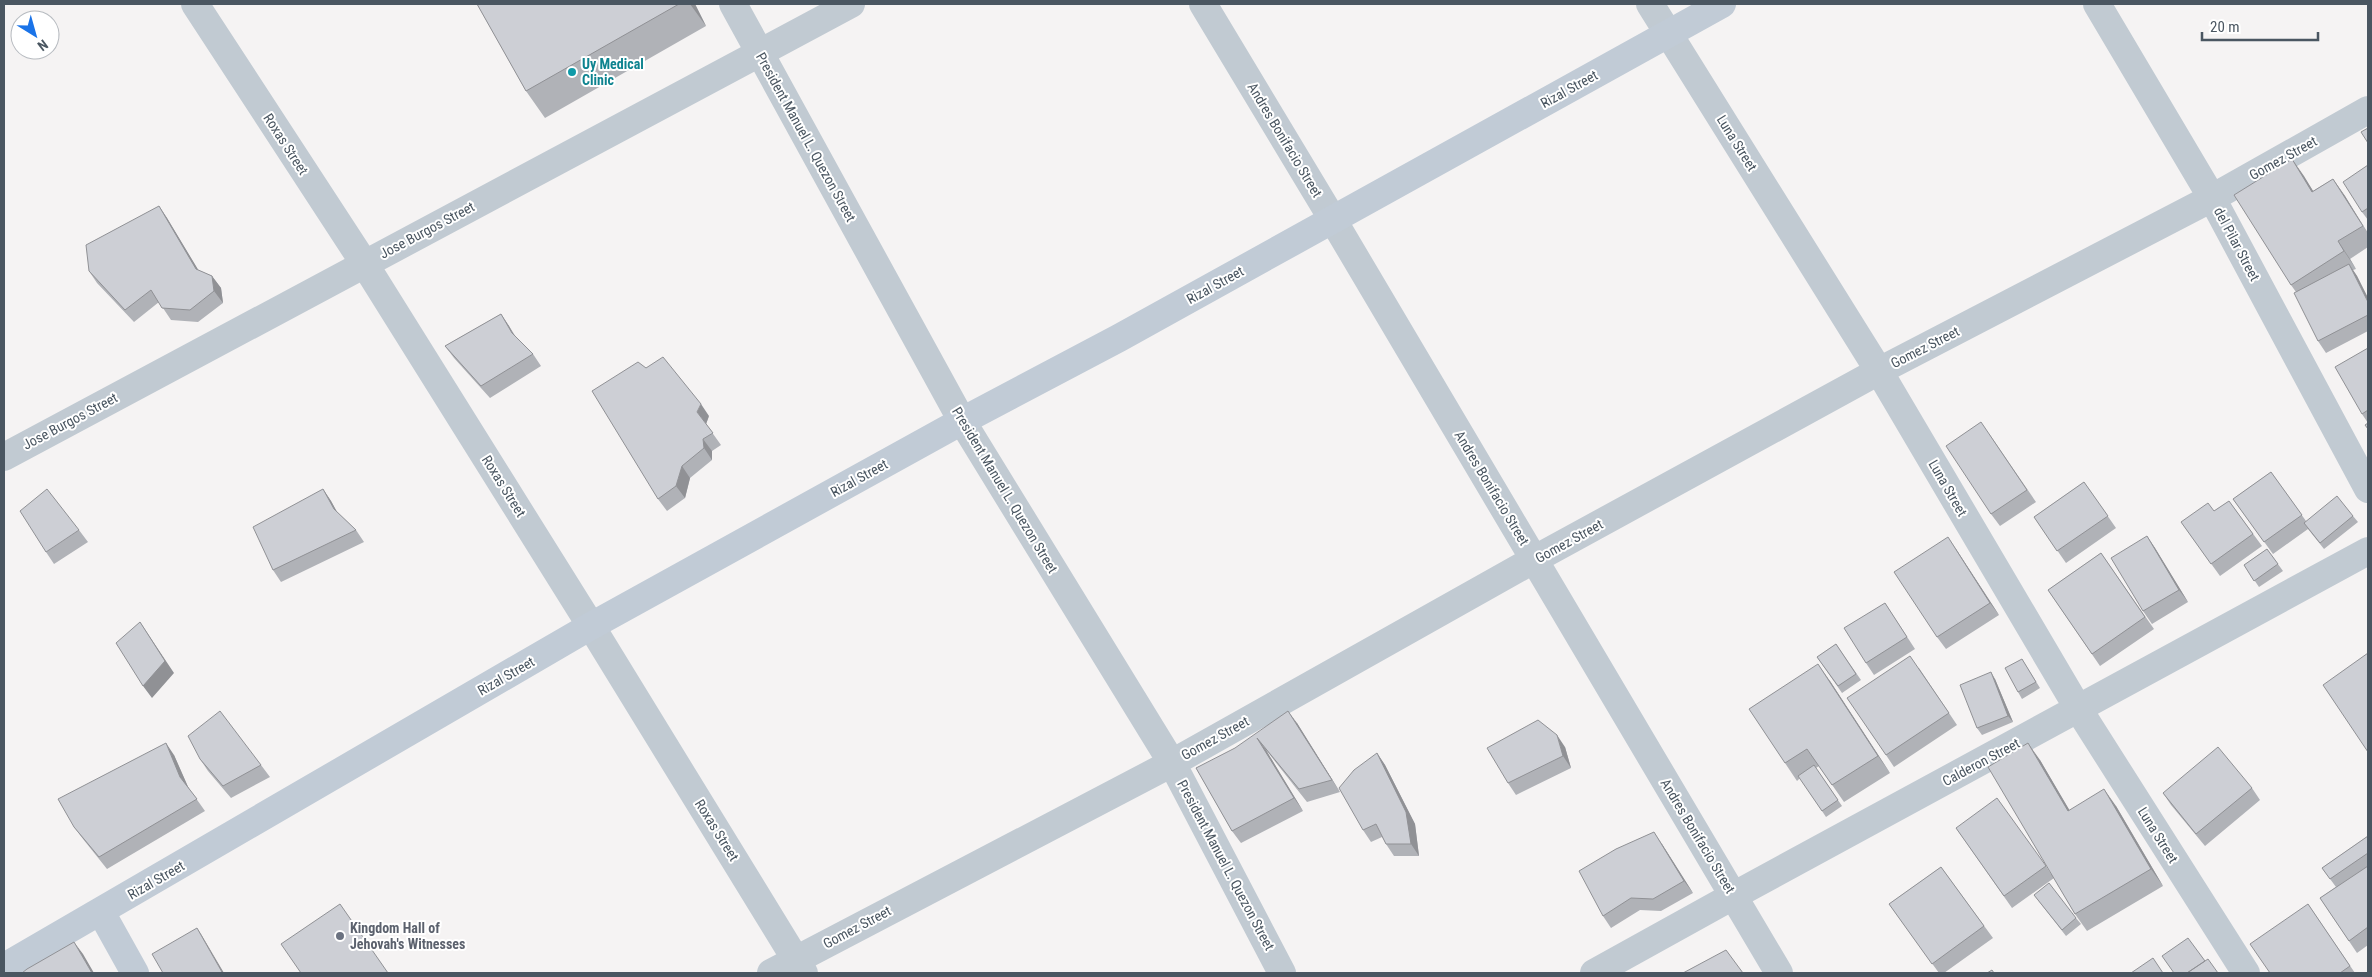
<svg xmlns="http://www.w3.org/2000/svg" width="2372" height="977" font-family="'Roboto Condensed',sans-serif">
  <rect width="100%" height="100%" fill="#f5f3f3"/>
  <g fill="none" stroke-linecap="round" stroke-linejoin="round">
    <path stroke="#c1cad2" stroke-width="28" d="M195,4L364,263L591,626L804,973
      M733,4L962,421L1172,763L1282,973
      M1203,4L1333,220L1779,973
      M1650,4L1879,371L2079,710L2246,973
      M2097,4L2212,198L2368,489
      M4,457L851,4
      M771,973L1172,763L1535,559L1879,371L2212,198L2368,110
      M1594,973L1733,896L2368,551"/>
    <path stroke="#c1cbd6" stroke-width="28" d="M101,912L135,973
      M4,967L591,626L962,421L1119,338L1722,4"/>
  </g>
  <path fill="#b0b2b7" d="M477,4H695L706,26L545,118L526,91Z
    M2292,159L2313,191L2333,179L2345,196L2368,233V247L2350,259L2356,269L2353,270L2357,276L2368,298V331L2326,353L2318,341L2296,292L2291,285Z
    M2368,165V220L2362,212Z
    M159,206L167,218L198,270L212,276L221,288L223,303L198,322L171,320L159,302L134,322L97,283L89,271Z
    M501,314L509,326L516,337L533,354L541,366L490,398L454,358L445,346Z
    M2368,348V429V423L2362,414Z
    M709,416L706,424L721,445L712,451V460L690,478L685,498L667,511L658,499Z
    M1990,435L2036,502L2000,526L1991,514Z
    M2271,472L2306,521L2353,516L2358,522L2324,549L2308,529L2273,554L2233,499Z
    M2084,482L2116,528L2066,563L2034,517Z
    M323,489L331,501L337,512L356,530L364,542L281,582L273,570Z
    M2229,501L2262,546L2220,576L2181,522L2214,511Z
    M79,530L88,542L54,564L46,552Z
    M2147,536L2155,548L2188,602L2152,624L2143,611Z
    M1956,549L1999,615L1946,649L1937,637Z
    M2267,549L2283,571L2259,587L2244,565Z
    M2101,553L2154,629L2100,666L2048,590Z
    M1885,603L1915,649L1874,675L1866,663Z
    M1836,644L1861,680L1842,693L1817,657Z
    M2022,659L2040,688L2022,699L2018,692Z
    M1919,668L1957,725L1894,767L1886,755Z
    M1995,679L2013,722L1982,735L1977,728Z
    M1830,681L1890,773L1844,802L1819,766L1816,768L1842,806L1826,817L1800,778L1797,781L1785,763Z
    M1297,723L1340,792L1307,802L1266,750L1303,811L1241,843L1232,831L1196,768Z
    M1565,747L1571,768L1516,795L1508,783Z
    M1377,753L1385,765L1415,824L1419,856H1394L1386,844L1382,837L1371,842L1363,830Z
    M174,755L188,787L205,811L107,869L83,839L74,827Z
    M200,759L261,765L270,777L231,798L208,771Z
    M2040,760L2069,810L2116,806L2163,886L2087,931L2075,914L2054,878L2012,908L1956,828L2046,866L2051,874Z
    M2252,788L2260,800L2205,846L2171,805L2163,793Z
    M2368,836V945L2357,953L2320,898L2336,887L2322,868Z
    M1662,844L1693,893L1661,911L1640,910L1611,928L1603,916Z
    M1941,867L1993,938L1944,973H1939L1889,904Z
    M2034,895L2076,918L2081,924L2066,936Z
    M2308,904L2355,973H2270Z"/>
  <path fill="#909195" d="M690,4H695L706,26Z
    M2292,159L2304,176L2324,209L2312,192Z
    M2333,179L2345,196L2368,234L2363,226Z
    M159,206L167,218L205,281L196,269Z
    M2338,241L2350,259L2356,269L2344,251Z
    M2349,264L2357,276L2368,298V302Z
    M212,276L221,288L223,303L214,291Z
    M501,314L509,326L520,346L512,333Z
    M701,404L709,416L706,424L697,412Z
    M703,439L712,451V460L704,448Z
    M682,466L690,478L685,498L676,486Z
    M323,489L331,501L342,521L334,509Z
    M2147,536L2155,548L2188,602L2179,590Z
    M1948,537L1956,549L1999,615L1990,603Z
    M140,622L174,673L152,698L143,686Z
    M1818,664L1830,681L1890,773L1878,756Z
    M1991,672L1995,679L2013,722L2008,716Z
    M1288,711L1297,723L1340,792L1332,780Z
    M1557,735L1565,747L1571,768L1563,756Z
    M1257,738L1266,750L1303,811L1294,798Z
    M166,743L174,755L189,789L180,777Z
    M2028,743L2040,760L2080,828L2068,811Z
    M1377,753L1385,765L1415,824L1419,856L1411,844Z
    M2104,789L2116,806L2163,886L2151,869Z
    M1654,832L1662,844L1693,893L1684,881Z
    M197,928L201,934L224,973L222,972Z
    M74,942L83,954L94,973H92Z"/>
  <path fill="#cdcfd5" stroke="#909195" d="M477,4H679L526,91Z
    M2368,128V143L2361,132Z
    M2292,159L2312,192L2333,179L2363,226L2338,241L2344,251L2291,285L2234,195Z
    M2368,165V208L2362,212L2343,182Z
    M159,206L196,269L212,276L214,291L190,310L162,308L151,290L125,310L89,271L86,245Z
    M2349,264L2368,302V315L2318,341L2294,293Z
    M501,314L512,333L533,354L481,386L445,346Z
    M2368,348V410L2362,414L2335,367Z
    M663,357L701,404L697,412L713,433L703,439L704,448L682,466L676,486L658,499L592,391L638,362L646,368Z
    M1981,422L2027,490L1991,514L1946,446Z
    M2368,423V429L2365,425Z
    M2271,472L2302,515L2264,542L2233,499Z
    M2084,482L2108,516L2057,551L2034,517Z
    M47,489L79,530L46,552L20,511Z
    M323,489L334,509L356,530L273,570L253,527Z
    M2337,496L2353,516L2320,543L2304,523Z
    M2229,501L2253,534L2211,564L2181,522L2208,503L2214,511Z
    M2147,536L2179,590L2143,611L2111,558Z
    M1948,537L1990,603L1937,637L1894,572Z
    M2267,549L2278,564L2254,581L2244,565Z
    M2101,553L2145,617L2092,654L2048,590Z
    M1885,603L1907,637L1866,663L1844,628Z
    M140,622L165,661L143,686L116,643Z
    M1836,644L1856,674L1838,686L1817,657Z
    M2368,653V752L2323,685Z
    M1910,656L1949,713L1886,755L1847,698Z
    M2022,659L2036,682L2018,692L2005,668Z
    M1818,664L1878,756L1832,785L1807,749L1785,763L1749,709Z
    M1991,672L2008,716L1977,728L1960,685Z
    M220,711L261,765L223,786L200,759L188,736Z
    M1288,711L1332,780L1299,789L1257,738L1294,798L1232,831L1196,768L1235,748Z
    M1538,720L1557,735L1563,756L1508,783L1487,748Z
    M166,743L180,777L197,799L99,857L74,827L58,799Z
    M2028,743L2068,811L2104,789L2151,869L2075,914L1988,767Z
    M2218,747L2252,788L2196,834L2163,793Z
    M1377,753L1406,812L1411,844H1386L1376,824L1363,830L1339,788L1354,770Z
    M1814,765L1838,800L1822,811L1798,776Z
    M1997,798L2046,866L2004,896L1956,828Z
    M1654,832L1684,881L1653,899L1631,898L1603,916L1579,871L1616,849Z
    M2368,836V853L2330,879L2322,868Z
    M2368,866V927L2349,941L2320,898Z
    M1941,867L1984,926L1932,964L1889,904Z
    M2049,883L2076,918L2062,930L2034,895Z
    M340,904L388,973H301L281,944Z
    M2308,904L2350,966L2340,973H2270L2250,944Z
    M197,928L222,972L220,973H163L152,954Z
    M2188,938L2205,961L2187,973H2174L2162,956Z
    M74,942L92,973H22L27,969Z
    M1726,950L1743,973H1683Z
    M2153,958L2163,973H2131Z
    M2208,959L2218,973H2187Z
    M1992,970L1994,973H1987Z"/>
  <circle fill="#0f9aa8" stroke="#fff" stroke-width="2" cx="572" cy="72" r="5"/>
  <circle fill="#6b7280" stroke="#fff" stroke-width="2" cx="340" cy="936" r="5"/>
  <g text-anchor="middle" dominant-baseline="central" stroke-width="4" stroke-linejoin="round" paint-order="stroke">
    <g font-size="14" font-weight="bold" fill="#0d838f" stroke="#fff" text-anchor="start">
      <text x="582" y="64">Uy Medical<tspan x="582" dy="16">Clinic</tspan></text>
    </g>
    <g font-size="14" fill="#4a5661" stroke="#fff">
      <text transform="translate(1569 89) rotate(-29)">Rizal Street</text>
      <text transform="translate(806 137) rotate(61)">President Manuel L. Quezon Street</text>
      <text transform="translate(1285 140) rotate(59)">Andres Bonifacio Street</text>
      <text transform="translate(1737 143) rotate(58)">Luna Street</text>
      <text transform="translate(286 144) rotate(57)">Roxas Street</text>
      <text transform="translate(2283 158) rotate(-29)">Gomez Street</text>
      <text transform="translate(427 230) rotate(-28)">Jose Burgos Street</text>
      <text transform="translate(2237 244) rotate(62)">del Pilar Street</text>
      <text transform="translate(1215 285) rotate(-29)">Rizal Street</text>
      <text transform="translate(1925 347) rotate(-27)">Gomez Street</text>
      <text transform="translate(70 421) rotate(-28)">Jose Burgos Street</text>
      <text transform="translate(859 478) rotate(-29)">Rizal Street</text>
      <text transform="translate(504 486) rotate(58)">Roxas Street</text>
      <text transform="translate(1492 488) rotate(59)">Andres Bonifacio Street</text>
      <text transform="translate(1948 488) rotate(60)">Luna Street</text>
      <text transform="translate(1005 490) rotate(59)">President Manuel L. Quezon Street</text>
      <text transform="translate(1569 541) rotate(-29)">Gomez Street</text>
      <text transform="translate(506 676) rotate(-30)">Rizal Street</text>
      <text transform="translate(1215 738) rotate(-29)">Gomez Street</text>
      <text transform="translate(1981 762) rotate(-28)">Calderon Street</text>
      <text transform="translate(717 830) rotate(58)">Roxas Street</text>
      <text transform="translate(2158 835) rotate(58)">Luna Street</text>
      <text transform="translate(1698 836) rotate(59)">Andres Bonifacio Street</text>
      <text transform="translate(1226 865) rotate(62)">President Manuel L. Quezon Street</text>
      <text transform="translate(156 880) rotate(-30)">Rizal Street</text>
      <text transform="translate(857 927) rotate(-28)">Gomez Street</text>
    </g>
    <g font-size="14" font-weight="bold" fill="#5b616d" stroke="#fff" text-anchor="start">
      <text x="350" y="928">Kingdom Hall of<tspan x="350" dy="16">Jehovah's Witnesses</tspan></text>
    </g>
  </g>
  <rect width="2372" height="977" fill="none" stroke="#4a5661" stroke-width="10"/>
  <g transform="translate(35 35) rotate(143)"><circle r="24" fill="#ffffff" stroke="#b7bbc0"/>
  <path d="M0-4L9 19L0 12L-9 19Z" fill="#1a73e8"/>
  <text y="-8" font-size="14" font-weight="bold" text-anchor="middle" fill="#4a5661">N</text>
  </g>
  <path d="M2202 32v8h116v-8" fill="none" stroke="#4a5661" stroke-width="2.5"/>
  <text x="2210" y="32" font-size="15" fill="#4a5661" stroke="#ffffff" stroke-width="4" paint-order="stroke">20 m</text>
</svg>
